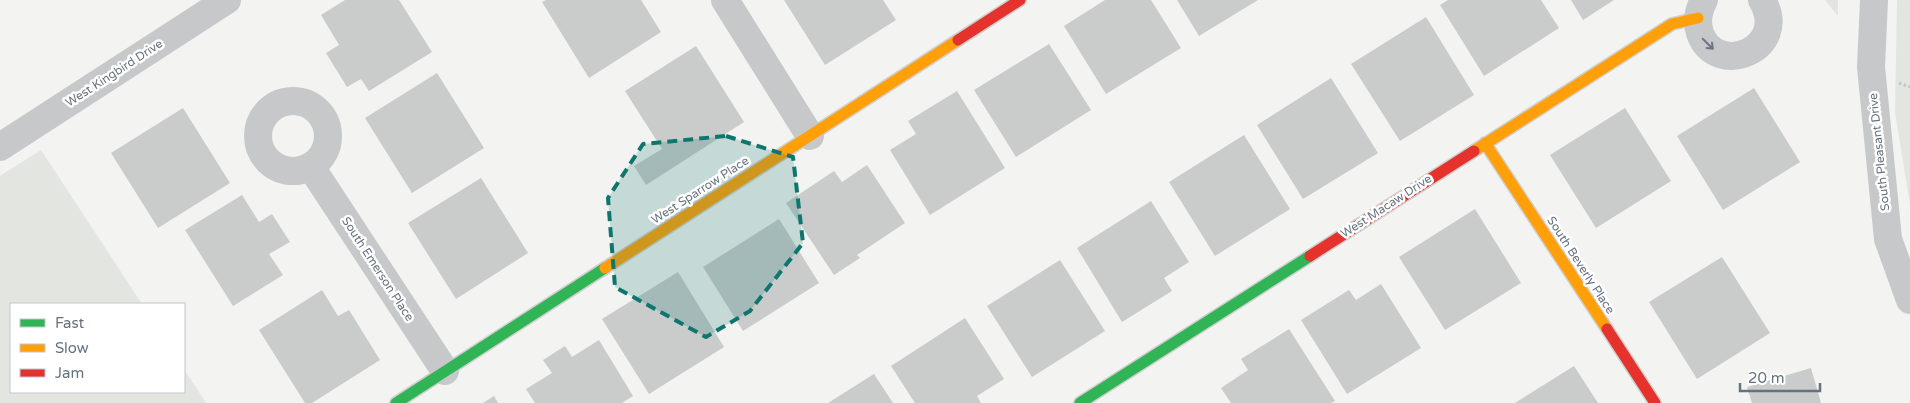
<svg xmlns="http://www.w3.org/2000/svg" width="1910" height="403" font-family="'Varela Round',sans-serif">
  <rect width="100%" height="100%" fill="#f3f3f1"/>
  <path fill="#e2e5e0" d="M1825,0H1838V16Z
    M1897,0H1910V205L1895,112Z
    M41,150L142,304H11V392H184V369L206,403H0V176Z"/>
  <path fill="#cacbcb" d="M345,0H399L432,52L369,91L361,79L347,87L326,53L339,45L321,15Z
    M546,0H641L661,32L589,78L542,2Z
    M784,0H883L896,20L825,65Z
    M1105,0H1151L1181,48L1106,94L1064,26Z
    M1177,0H1258L1199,36Z
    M1448,0H1541L1559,28L1484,76L1440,5Z
    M1571,0H1614L1583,20Z
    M1426,17L1474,95L1400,141L1351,64Z
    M1049,44L1091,110L1016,157L974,90Z
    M696,46L744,122L646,185L634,166L662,149L625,91Z
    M437,73L484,148L412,193L365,118Z
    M1331,78L1378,153L1303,199L1257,125Z
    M1754,88L1800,162L1723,210L1677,136Z
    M957,91L1005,168L930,215L890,150L916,134L908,121Z
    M183,108L230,183L158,228L111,153Z
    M1625,108L1671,181L1596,228L1550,155Z
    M1244,135L1290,209L1215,256L1169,182Z
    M867,165L905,223L857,255L860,258L834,275L786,203L834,171L842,182Z
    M481,178L528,253L456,299L408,223Z
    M242,195L259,222L272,214L290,242L269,254L283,275L233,306L185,230Z
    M1151,201L1189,262L1164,278L1172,291L1122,322L1077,248Z
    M1475,209L1521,283L1445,330L1399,257Z
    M779,219L819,283L743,331L703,267Z
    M1722,257L1770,333L1697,379L1649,302Z
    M1060,260L1105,331L1032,377L987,306Z
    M678,272L724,347L649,394L602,319Z
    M1381,284L1421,348L1347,394L1301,320L1349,290L1356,300Z
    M322,290L338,316L349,310L380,360L312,403H305L259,330Z
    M965,318L1004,379L977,396L981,403H915L891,366Z
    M1289,329L1335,401L1331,403H1231L1221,388L1248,370L1241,359Z
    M599,340L633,396L622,403H535L526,389L552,373L543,360L565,346L572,357Z
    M1574,366L1598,403H1515Z
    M1811,368L1821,403H1752L1747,387Z
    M874,374L893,403H828Z
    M494,396L498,403H483Z"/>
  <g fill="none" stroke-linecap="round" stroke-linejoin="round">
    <g stroke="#cfcfcf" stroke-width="14">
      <path id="fast" d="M396,403L605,268
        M1080,403L1310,256"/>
    </g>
    <g stroke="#cfcfcf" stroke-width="14">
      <path id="slow" d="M1485,143L1607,329
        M1474,151L1672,24L1698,18
        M605,268L958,40"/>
    </g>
    <g stroke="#cfcfcf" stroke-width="14">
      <path id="jam" d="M958,40L1020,0
        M1310,256L1474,151
        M1607,329L1655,403"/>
    </g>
    <path stroke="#c5c6c6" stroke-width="3" stroke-dasharray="2.5 2.5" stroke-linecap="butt" d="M1899,83L1910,87"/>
    <path stroke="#c7c8c9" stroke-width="28" d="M725,0L810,136
      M1704,0C1698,11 1696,21 1700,33C1716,79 1791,49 1762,0
      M1874,0L1871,67L1888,239L1910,300
      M258 136a35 35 0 1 1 70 0a35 35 0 1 1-70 0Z
      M0,147L227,0
      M311,167L445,371"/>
    <use href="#fast" stroke="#30b455" stroke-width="11"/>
    <use href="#slow" stroke="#ff9f0a" stroke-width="11"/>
    <use href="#jam" stroke="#e5322d" stroke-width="11"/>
  </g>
  <defs><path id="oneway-shaft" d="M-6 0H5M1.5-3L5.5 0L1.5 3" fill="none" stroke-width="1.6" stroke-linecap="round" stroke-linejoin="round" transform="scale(1.25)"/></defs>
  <use stroke="#6a7783" href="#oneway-shaft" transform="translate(1708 44) rotate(45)"/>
  <path fill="#0f766e" fill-opacity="0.2" stroke="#0f766e" stroke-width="4" stroke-dasharray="10 6" stroke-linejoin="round" d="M726,136L793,157L803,243L750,311L706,337L615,287L608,198L643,144Z"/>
  <g text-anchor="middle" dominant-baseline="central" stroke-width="5" stroke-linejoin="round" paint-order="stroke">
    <g font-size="12" fill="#65737f" stroke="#fff">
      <text transform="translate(114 73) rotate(-33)">West Kingbird Drive</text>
      <text transform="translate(1879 152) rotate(-96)">South Pleasant Drive</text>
      <text transform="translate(700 190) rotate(-33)">West Sparrow Place</text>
      <text transform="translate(1386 206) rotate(-33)">West Macaw Drive</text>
      <text transform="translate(1581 265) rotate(57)">South Beverly Place</text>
      <text transform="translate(378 269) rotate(57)">South Emerson Place</text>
    </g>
  </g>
  <rect x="10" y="303" width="175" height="90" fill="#ffffff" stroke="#c1c7cc"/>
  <rect x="20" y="319" width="25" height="8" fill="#30b455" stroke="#c1c7cc"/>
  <text x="55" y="328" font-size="15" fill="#65737f">Fast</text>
  <rect x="20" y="344" width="25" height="8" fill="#ff9f0a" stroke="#c1c7cc"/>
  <text x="55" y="353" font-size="15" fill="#65737f">Slow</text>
  <rect x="20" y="369" width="25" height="8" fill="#e5322d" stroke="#c1c7cc"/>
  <text x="55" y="378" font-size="15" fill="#65737f">Jam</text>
  <path d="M1740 383v8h80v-8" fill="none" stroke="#65737f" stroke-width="2.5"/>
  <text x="1748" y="383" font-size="15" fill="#65737f" stroke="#ffffff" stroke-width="4" paint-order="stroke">20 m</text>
</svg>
